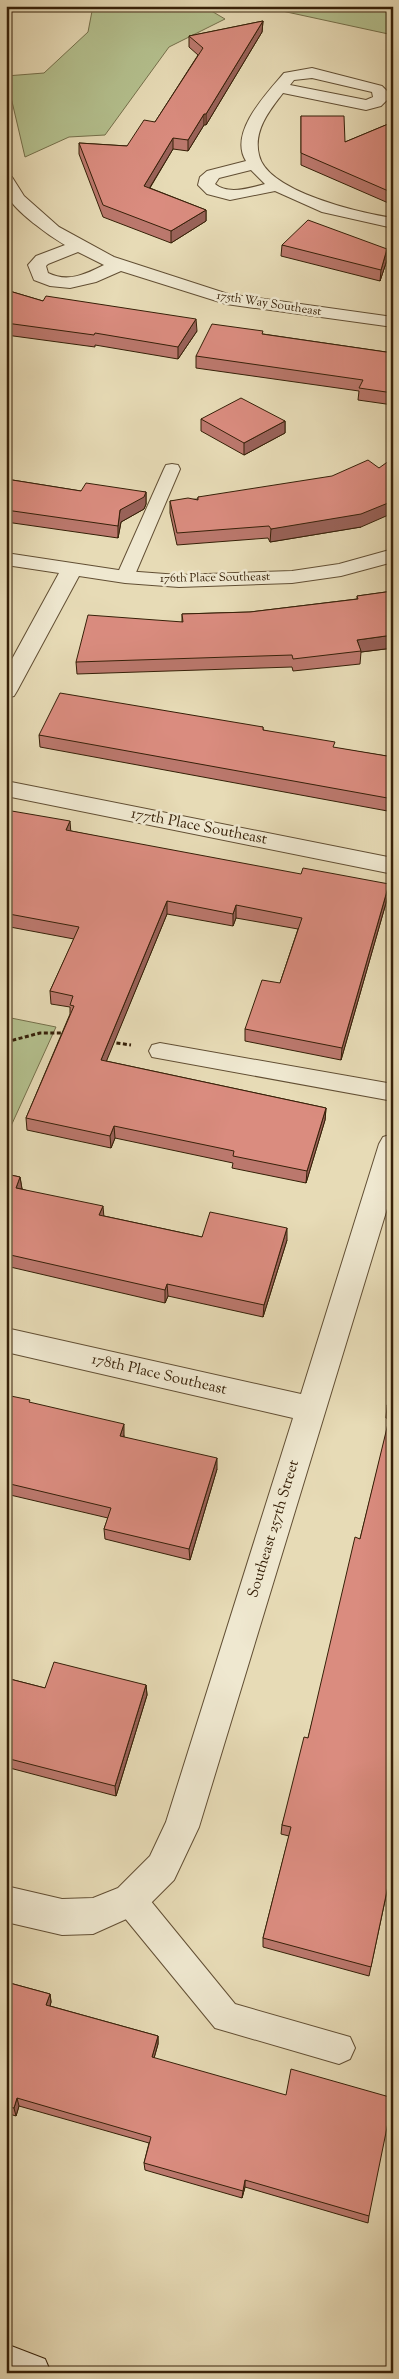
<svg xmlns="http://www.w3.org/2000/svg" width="399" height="2379" font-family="'Sorts Mill Goudy',serif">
  <rect width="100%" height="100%" fill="#e7dbb6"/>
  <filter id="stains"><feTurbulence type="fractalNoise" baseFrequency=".004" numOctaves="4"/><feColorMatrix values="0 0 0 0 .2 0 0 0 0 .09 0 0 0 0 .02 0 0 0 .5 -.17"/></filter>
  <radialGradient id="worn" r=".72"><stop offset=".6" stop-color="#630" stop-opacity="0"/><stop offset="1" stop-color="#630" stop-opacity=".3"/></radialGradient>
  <path fill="#b4c08e" stroke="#75704b" d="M93,6H203L225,19L169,47L105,135L69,137L25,157L6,76L44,73L88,32Z
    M259,6H393V35Z
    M6,1017L56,1027L6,1137Z"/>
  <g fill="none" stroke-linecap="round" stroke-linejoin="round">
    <g stroke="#624f34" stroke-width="2">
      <path id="lane" d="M172,464L178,465L180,469L134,577L131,581H119L116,577L164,469L166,465Z
        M160,1043L393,1084V1101L152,1057L149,1051L152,1045Z
        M130,1885L141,1889L235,2004L350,2037L355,2048L350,2059L339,2064L215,2028L119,1911L115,1900L119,1889Z"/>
    </g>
    <g stroke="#624f34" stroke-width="2">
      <path id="street" d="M312,68L382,86L389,93V98L381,106L366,110L283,93C269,111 253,131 259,155C267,192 361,213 393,218V228L322,212L275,191L230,200L207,194L198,185L200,177L207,171L246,161C228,133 267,93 284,73ZM312,78L372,92L373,97L366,100L290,85L294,80ZM251,170L265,184C250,188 228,195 215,184L219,178Z
        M6,175L12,177L24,196L59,227L114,257L228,294L393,317V327L226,304L121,271L96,282L70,288L50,286L34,280L28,265L36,256L65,245C50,236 14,211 7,195C5,190 6,181 6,175ZM78,252L104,265C86,274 68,283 48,273L46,266L48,264Z
        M393,549V562L341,576L292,583L179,587L125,583L79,576L17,691L14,696L6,698V670L59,573L6,565V553L125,571L179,575L292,571L339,564Z
        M6,781L393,858V874L6,796Z
        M393,1134V1189L199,1827L174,1880L142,1912L93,1934L62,1935L6,1922V1886L62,1899L93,1898L118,1888L150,1856L166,1822L293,1418L6,1352V1328L301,1394L379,1144L383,1137Z"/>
    </g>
    <g stroke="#362008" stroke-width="2">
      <path id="secondary" d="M6,2344L45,2359L51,2373H6Z"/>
    </g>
    <path stroke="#362008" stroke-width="3" stroke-dasharray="4 2.5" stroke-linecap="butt" d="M6,1042L40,1033H64
      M110,1042L131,1045"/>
    <use href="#lane" fill="#efe8d0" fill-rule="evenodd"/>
    <use href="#street" fill="#efe8d0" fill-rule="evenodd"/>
    <use href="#secondary" fill="#efe8d0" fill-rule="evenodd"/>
  </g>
  <path fill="#bb786d" stroke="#362008" d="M263,21L262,32L206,125H204L188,151L173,149L150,188L206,210V221L171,243L103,217L79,154V143L127,146L155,122L198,55L189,47V36Z
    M301,116L345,142L393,122V205L301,165Z
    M282,245L387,260L380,281L281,256Z
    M6,290L43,301L197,331L178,359L95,345V347L6,335Z
    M263,334L393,353V405L358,400L359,391L196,368V356Z
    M201,419L285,421V433L244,455L201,431Z
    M6,479L81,491L146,492V504L144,509L121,522L118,538L6,522Z
    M198,497L361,527L270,542L268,538L177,545L170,513V501L198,499Z
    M393,591V648L361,652L360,664L293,671L292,667L77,674L76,662L182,622V614L250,612L357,599V596Z
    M263,727V730L335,748L393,757V812L40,747L39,735Z
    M6,810L71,831L388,896L341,1060L245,1041V1029L280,983L298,929L236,918L233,926L167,914L106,1061L326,1108L325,1120L306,1183L232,1168L233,1163L115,1138L111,1148L27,1130L26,1118L70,1014V1007L51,1004L50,991L74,939L10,927L6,936Z
    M6,1174L20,1177L22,1189L104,1216L202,1237L287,1240L263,1317L168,1296L165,1303L6,1266Z
    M393,1386V1863L369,1976L263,1947V1938L289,1836L281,1834L282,1825L308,1738L360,1539L390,1419L386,1418L387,1406Z
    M6,1395L30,1403L124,1435V1437L217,1469L190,1560L105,1539L104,1529L108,1518L6,1494Z
    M6,1678L45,1688L146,1685L147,1695L116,1796L6,1767Z
    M6,1982L50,1994L51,2002L50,2006L158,2036V2044L154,2058L369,2216L368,2223L245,2187L242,2198L145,2170L144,2163L149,2143L19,2106L16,2116L6,2113Z"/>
  <path fill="#996259" stroke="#362008" d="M263,21L262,32L206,125V114Z
    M204,114V125L188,151V140Z
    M173,138V149L144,197V186Z
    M206,210V221L171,243V231Z
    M387,249V260L380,281L381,270Z
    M196,319L197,331L178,359V347Z
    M285,421V433L244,455V443Z
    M146,492V504L144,509L121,522L118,538V526L120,510Z
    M393,501V513L361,527L270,542L271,529Z
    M10,584L11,596L6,604V590Z
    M393,635V648L361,652L357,640Z
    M70,821L71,834L66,830Z
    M389,884L388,896L341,1060L342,1048Z
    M167,901V914L102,1072L101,1060Z
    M236,905V918L233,926V914Z
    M9,914L10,927L6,936V921Z
    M326,1108L325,1120L306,1183L307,1171Z
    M114,1126L115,1138L111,1148L110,1136Z
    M20,1177L22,1189L16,1188Z
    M103,1206L104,1218L99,1215Z
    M287,1228V1240L263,1317L264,1305Z
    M167,1284L168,1296L165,1303V1290Z
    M124,1424V1435L120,1447V1436Z
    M217,1458V1469L190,1560L189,1549Z
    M146,1685L147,1695L116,1796L115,1786Z
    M50,1994L51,2002L48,2013L46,2005Z
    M158,2036V2044L152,2065V2057Z
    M17,2098L19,2106L16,2116L14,2108Z
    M245,2180V2187L242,2198L243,2191Z"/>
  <path fill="#da8c7f" stroke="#362008" d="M263,21L206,114H204L188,140L173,138L144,186L206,210L171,231L103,205L79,143L127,146L144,120L155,122L203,48L189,36Z
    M301,116H344L345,142L393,122V193L301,153Z
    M308,220L387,249L381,270L282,245Z
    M6,290L43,301L46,296L196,319L178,347L95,333L94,335L6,323Z
    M212,324L263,331L262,334L393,353V393L359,388L363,380L196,356Z
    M241,398L285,421L244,443L201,419Z
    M393,458V501L361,514L271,529L269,526L177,533L170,501L188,498L198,500V497L332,476L368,460L379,468Z
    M6,479L81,491L86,483L146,492L144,497L120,510L118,526L6,510Z
    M6,583L10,584L6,590Z
    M393,591V635L357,640L361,651L293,659L292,655L76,662L88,615L183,622L182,614L250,612L358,599L357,596Z
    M60,693L263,727V730L335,742L333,747L393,757V799L39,735Z
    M6,810L70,821L66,830L301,874L303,868L389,884L342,1048L245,1029L262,980L280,983L302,918L236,905L233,914L167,901L101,1060L326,1108L307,1171L233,1156L234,1151L114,1126L110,1136L26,1118L74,1006L70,1005L73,996L50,991L79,927L9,914L6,921Z
    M6,1174L20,1177L16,1188L103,1206L99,1215L202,1237L210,1212L287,1228L264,1305L167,1284L165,1290L6,1254Z
    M393,1386V1862L371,1967L263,1938L291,1827L282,1825L304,1737L308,1738L355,1537L360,1539L392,1407L387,1406Z
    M6,1395L30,1400L29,1402L124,1424L120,1436L217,1458L189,1549L104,1529L111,1508L6,1483Z
    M54,1662L146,1685L115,1786L6,1758V1678L45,1688Z
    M6,1982L50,1994L46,2005L158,2036L152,2057L286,2095L291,2069L393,2098L369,2216L245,2180L243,2191L144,2163L151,2137L17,2098L14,2108L6,2106Z"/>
  <g text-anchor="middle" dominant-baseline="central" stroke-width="5" stroke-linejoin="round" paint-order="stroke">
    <g font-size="12" fill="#362008" stroke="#efe8d0">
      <text transform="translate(269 304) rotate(9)">175th Way Southeast</text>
      <text transform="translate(215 578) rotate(-1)">176th Place Southeast</text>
    </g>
    <g font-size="15" fill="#362008" stroke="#efe8d0">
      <text transform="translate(199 827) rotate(11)">177th Place Southeast</text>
      <text transform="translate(159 1375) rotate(13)">178th Place Southeast</text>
      <text transform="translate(274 1529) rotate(-73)">Southeast 257th Street</text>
    </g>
  </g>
  <rect width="399" height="2379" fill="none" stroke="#e7dbb6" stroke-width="25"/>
  <rect x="8" y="8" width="384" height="2364" fill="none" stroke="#362008" stroke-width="2.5"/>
  <rect x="12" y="12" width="374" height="2354" fill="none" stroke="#362008"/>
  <rect width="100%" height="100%" filter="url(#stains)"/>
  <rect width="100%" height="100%" fill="url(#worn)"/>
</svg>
